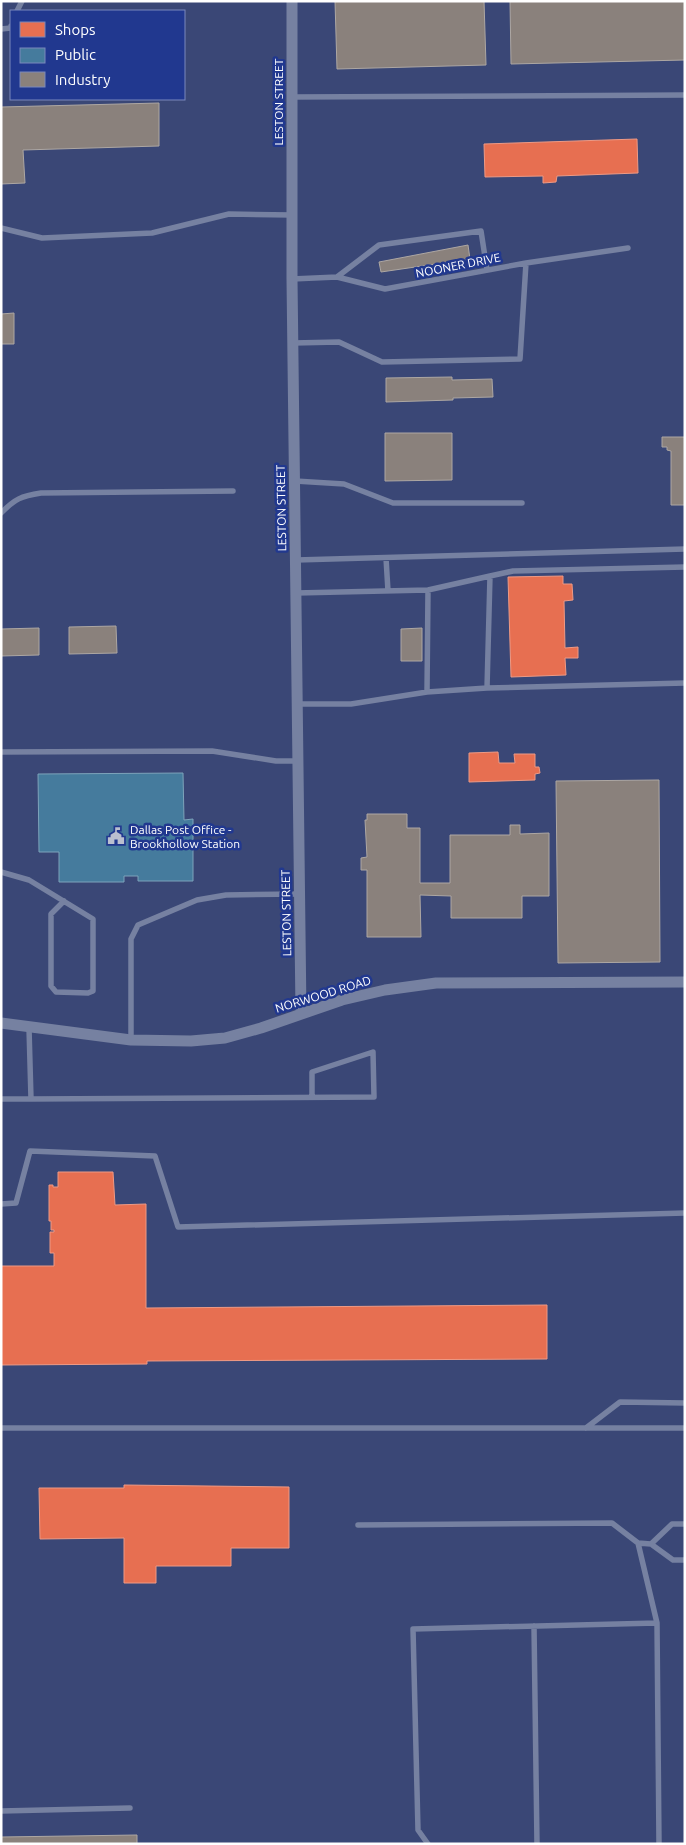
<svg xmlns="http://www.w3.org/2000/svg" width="686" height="1845" font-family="Ubuntu,sans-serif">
  <rect width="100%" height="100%" fill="#3a4776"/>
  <path fill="#e76f51" stroke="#ee9a85" d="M637,139L638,173L557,176L556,182L543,183V176L485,177L484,144Z
    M563,576V584H572L573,600L564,601L565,648L578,647V658H565L566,675L511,677L508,577Z
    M498,752L499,763H515L514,754H535V767H539L540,773L535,774V780L469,782V753Z
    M58,1172H113L115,1205L146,1204V1308L547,1305V1359L147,1361V1364L1,1365V1266H54V1253H50V1232H54V1230H51V1221H49V1185H53V1187H58Z
    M124,1485L289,1487V1548H231V1566H156V1583H124V1538L40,1539L39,1488H124Z"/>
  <path fill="#457b9d" stroke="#7da3ba" d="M183,773L184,820L193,819V881H138V876H124V882H59V852H39L38,774Z"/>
  <path fill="#8a817c" stroke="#ada7a3" d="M335,1H484L486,65L337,69Z
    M510,1H685V60L511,64Z
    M159,103V146L23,150L25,183L1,184V107Z
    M468,245L470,259L381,272L379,262Z
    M14,313V344H1V314Z
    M452,377V380L492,379L493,397L453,398V400L386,402V378Z
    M385,433H452V480L385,481Z
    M662,437H685V505H671V451L667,450V447H662Z
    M116,626L117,653L69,654V627Z
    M39,628V655L1,656V629Z
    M422,628V661H401V629Z
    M659,780L660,962L558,963L556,781Z
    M367,814H407V828H420V883H450V835H510V825H520V834L549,833V896H522V918H451V896L420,895L421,937H367V870H361V858L367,857L365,820H367Z
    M137,1835V1844H1V1837Z"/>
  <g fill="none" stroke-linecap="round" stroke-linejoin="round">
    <path stroke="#7681a1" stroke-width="5.5" d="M17,11L22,1
      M1,29L11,28V26
      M292,97L685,95
      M1,228L42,238L152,233L229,214L292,215
      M337,277L379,245L481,231L487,270
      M292,279L337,277L385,289L526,263L628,248
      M293,343L339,342L382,362L520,359L526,263
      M295,481L344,484L393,503H522
      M1,513C15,499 21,496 41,493L233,491
      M386,558L388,591
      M296,560L685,549
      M490,576L513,571L685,567
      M296,593L428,590L490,576L487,688L427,692L351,704H297
      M487,688L685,683
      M427,692L428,590
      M1,752L212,751L276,761H298
      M1,872L29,880L93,919V991L88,993L56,992L51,986V914L64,901
      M131,1040V939L138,925L197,900L226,895L300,894
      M1,1099H31L29,1028
      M31,1099L374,1097L373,1052L312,1072V1097
      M1,1204L16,1203L30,1151L155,1156L178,1227L685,1213
      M1,1428H685
      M586,1428L620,1402L685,1403
      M358,1525L612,1523L638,1543L651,1544L673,1560H685
      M638,1543L657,1623L659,1844
      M651,1544L672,1524H685
      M534,1626L537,1844
      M1,1811L130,1808
      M428,1844L418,1830L413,1629L657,1623"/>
    <path stroke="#7681a1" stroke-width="11" d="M292,1V279L301,1013
      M1,1023L131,1040L191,1041L225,1038L261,1028L342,1000L385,990L436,983L685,982"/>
  </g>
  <defs>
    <g id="civic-bare" transform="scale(1.35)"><path d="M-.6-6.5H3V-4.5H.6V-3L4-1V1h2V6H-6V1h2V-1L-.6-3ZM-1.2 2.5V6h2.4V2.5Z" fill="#babfcf" stroke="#21388f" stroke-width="2.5" paint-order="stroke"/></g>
  </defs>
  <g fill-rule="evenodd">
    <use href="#civic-bare" x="116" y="836"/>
  </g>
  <g text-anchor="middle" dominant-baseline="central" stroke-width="5" stroke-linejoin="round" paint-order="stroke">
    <g font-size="12" fill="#fff" stroke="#21388f">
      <text transform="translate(278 102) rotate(-90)">LESTON STREET</text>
      <text transform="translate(458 265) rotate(-11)">NOONER DRIVE</text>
      <text transform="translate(281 508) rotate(-91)">LESTON STREET</text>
      <text transform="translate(286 913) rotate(-91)">LESTON STREET</text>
      <text transform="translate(323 994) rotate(-17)">NORWOOD ROAD</text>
    </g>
    <g font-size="12" fill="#fff" stroke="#21388f" text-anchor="start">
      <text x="130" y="829">Dallas Post Office -<tspan x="130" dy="14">Brookhollow Station</tspan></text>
    </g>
  </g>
  <rect width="686" height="1845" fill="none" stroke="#ffffff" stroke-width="5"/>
  <rect x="10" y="10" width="175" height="90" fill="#21388f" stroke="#7a88bc"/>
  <rect x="20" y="22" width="25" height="15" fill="#e76f51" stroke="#7a88bc"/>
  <text x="55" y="35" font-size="15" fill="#ffffff">Shops</text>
  <rect x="20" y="48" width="25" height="15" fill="#457b9d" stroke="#7a88bc"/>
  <text x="55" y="60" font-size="15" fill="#ffffff">Public</text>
  <rect x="20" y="72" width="25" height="15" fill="#8a817c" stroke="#7a88bc"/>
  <text x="55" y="85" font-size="15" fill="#ffffff">Industry</text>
</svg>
